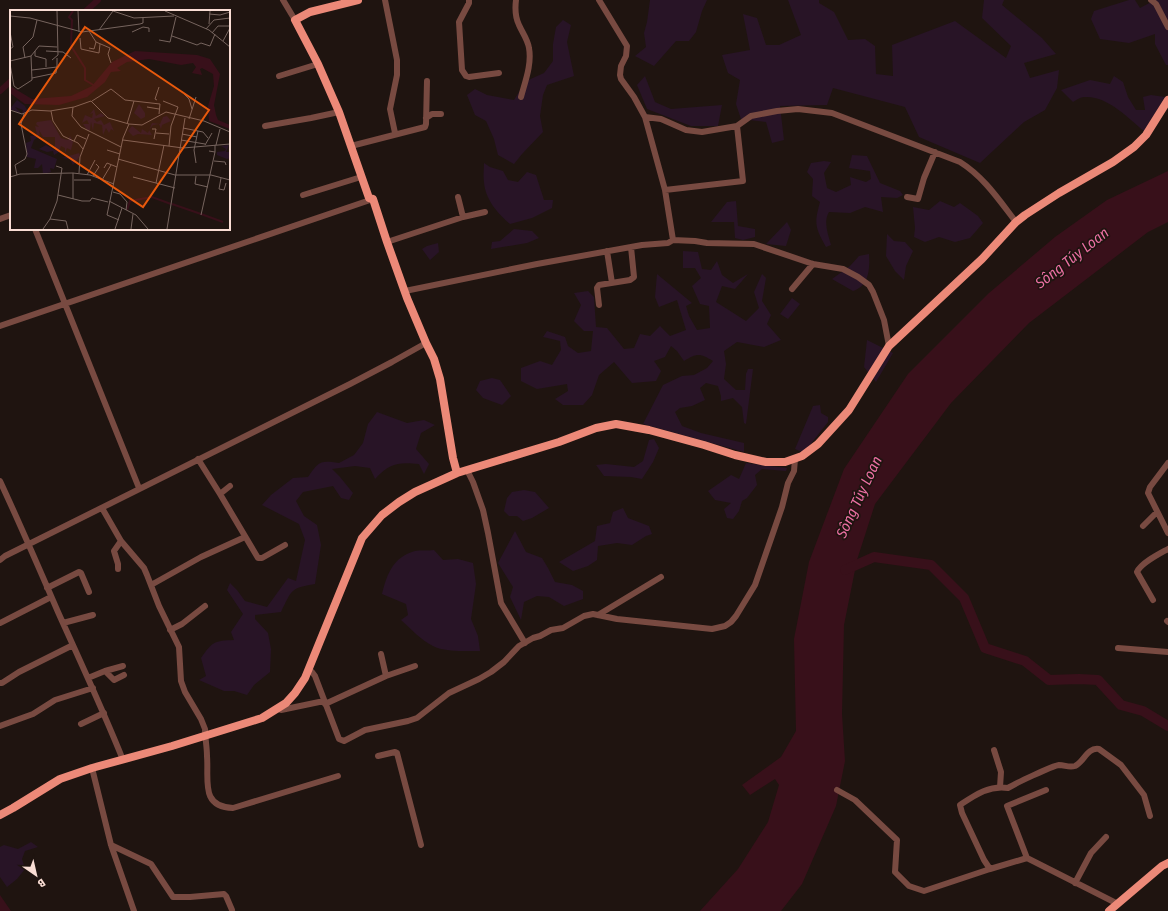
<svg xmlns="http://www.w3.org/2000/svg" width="1168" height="911" font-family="'Fira Sans Condensed',sans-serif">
  <rect width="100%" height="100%" fill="#1f1410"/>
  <path fill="#281426" d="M650,0H707L702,11L696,32L689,41H676L654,66L635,56L646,47L644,33L647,22Z
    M788,0H819V3L834,12L848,40L865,39L875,46L876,74L893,76L892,45L955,21L1006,58L1011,46L982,18L984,0H1004L1002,5L1042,38L1056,54L1024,63L1030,78L1059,70L1057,88L1045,110L1024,122L980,163L919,137L905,107L833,88L827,105L780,106L784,140L772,143L766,122L741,119L736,104L740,80L728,73L722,55L750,50L743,14L757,18L766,45H779L801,35Z
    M1129,0H1135L1140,8L1155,0H1168V65H1166L1155,44V34L1129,43L1100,39L1091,19L1094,11Z
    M563,20L571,25L567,42L574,76L547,85L543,95L540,116L543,132L522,154L514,164L498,155L494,139L486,121L475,115L467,95L475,89L487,95L514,100L526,81L544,73L553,61V44L556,27Z
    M645,76L655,102L671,109L722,105L718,126H691L647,109L637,85Z
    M1114,76L1123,82L1128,97L1136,110H1145L1143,97L1151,95L1165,97L1144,131C1128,118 1107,95 1084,97C1081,97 1076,100 1073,102L1061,90L1090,80L1110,84Z
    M852,155L867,156L880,183L900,191L903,195L897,198L881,197L883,212L865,207L850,213L829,212C823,222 828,234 831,245L826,247C815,227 814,224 820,202L812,196L813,179L807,172L811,163L824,161L831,162L824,173L827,188L836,192L851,185L850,177L866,182L871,179L870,171L849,168Z
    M484,163L490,167L503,171L508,180L518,182L527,172L536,175L544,200H553L552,208L532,218L510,224C498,214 485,199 484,182C483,176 484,169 484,163Z
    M736,201L738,226L755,229V237L743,240L735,238L734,222H711L727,202Z
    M940,201L954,207L960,203L978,216L983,223L970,238L955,242L939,237L925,242L914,237L915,228L913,207L929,210Z
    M787,222L791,230L786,246L766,244Z
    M514,229L532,231L539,238L527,243L491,249L492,242L500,241Z
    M887,234L894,241L905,242L913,251L906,266L904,280L895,271L886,256Z
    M438,243L439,252L430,260L422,249L427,246Z
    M683,251L698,252L702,269L711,270L717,261L722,275L733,283L748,274L735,289L722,286L716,302L746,321L759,308L754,292L762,274L766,278L762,301L771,315L767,324L781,340L764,347L737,342L724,351L726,364L724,379L736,390H745L746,374L748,369H753L746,424L744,423L742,407L733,398L721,401V396L718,386L706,383L700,388L705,400L692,406L680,408L675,412L682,426L701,433L744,443V452L643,424L663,385L682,376L694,375L707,368L713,361C700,353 697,353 684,361L677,351L671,346L665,357L654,361L661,371L656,381L632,383L614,362L599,375L592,395L583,405H563L555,399L568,391L567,384L537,389L521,381V368L540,361L552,365L561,350L560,341L543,337L547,331L565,337L568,346L578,353L591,351L593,331H584L574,321L581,305L574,293L588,291L594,297L596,327L607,328L624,349L634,348L640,334L650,336L660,326L670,336L686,330L677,300L659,307L655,297L657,274L692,303L686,306L689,316L697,330L710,328L709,306L700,304L692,286L701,278L695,268H683Z
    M869,254C870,269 869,286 853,291L832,279L850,266L859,256Z
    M792,298L800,304L788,319L780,314Z
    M867,340L893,353L876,382L864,367Z
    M492,378L500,380L511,396L502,405L483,398L476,390L480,381Z
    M820,405L821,413L828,417V422L810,445L802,452L795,449L813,406Z
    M377,412L407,423L424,420L435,425L421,433L416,449L429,464L424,474L419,464C398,462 390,463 375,479L370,468L355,466L332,469L340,477L353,493L349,500L341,498L333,486L303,492L296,501L304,516L317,525L321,545L315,584C290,588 292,590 281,612L255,615V619L268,633L271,649L270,672L254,685L247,695L234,691H224L199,680L206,676L201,658C213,641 214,641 234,640L231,632L243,614L227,590L230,583L237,590L245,601L267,607L288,578L296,581L305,540L299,524L262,505L271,495L293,478L308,477C319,461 320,460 339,463L354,455L363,443L368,424Z
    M654,439L659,448L653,462L642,479L631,477L604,476L596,465L606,464L634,467L643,461L649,440Z
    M746,463L787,468L786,471L762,469L755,475L757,485L747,498L742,501L739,511L733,519L727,518L724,509L731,503L715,500L708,491L731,475L739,479Z
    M524,490L535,492L549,508L532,518L523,521L517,516H509L504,511L507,498L512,492Z
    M623,508L628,518L649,526L652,534L646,536L632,545L617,543L598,546L597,560L588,566L573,571L559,562L595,541L597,526L610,523L613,512Z
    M515,531L526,552L542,558L548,568L555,582L572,585L583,591V599L564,606L549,597L537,596L524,602L521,620L510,597L513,587L498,563Z
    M434,550L443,560L458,559L473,563L476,584L471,619L478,636L480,651C468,651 443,652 433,646C421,640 411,629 401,620L408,615L406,604L382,594C387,574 393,557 415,551C420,550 428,551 434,550Z
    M31,842L38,847L25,851L22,859L25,869L17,879L7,887L0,877V847L4,845L18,849Z"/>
  <path fill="#38101a" d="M1168,171V222L1148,232L1029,323L951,403L875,504L857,560L844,625L842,714L845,761L836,806L802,884L781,911H700L738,869L768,822L779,785L775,779L750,795L742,785L781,757L796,731L794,639L809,562L844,469L908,374L989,293L1055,237L1107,200Z
    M0,895L11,911H0Z"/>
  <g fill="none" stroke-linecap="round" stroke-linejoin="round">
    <path stroke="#38101a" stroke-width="6" d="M86,11L98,0
      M0,91L11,81"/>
    <path stroke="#38101a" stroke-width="10" d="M845,570L874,557L931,565L964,598L985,648L1025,661L1049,680L1079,679L1098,680L1121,705L1143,711L1168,726"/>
    <path stroke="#784a41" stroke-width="6" d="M283,0L295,20
      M385,0L397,60V75L390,109L395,133
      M469,0V3L459,22L462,70L466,76L469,77L499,73
      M516,0C515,8 515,17 519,25C522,32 528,40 529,48C532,64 525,82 521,97
      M599,0L627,46L626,56L621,66L620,75L621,79L634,97L645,117L665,190L673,240
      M1151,0L1156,4L1168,27
      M279,76L318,64
      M645,117L661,119L686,130L702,132L737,126L751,116L777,111L798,109L832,113L960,162C984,177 999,200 1016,222
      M426,118L432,114H441
      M265,126L311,118L339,112
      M351,146L425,127L426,124L427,81
      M665,190L743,181L737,126
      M303,195L361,177
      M458,197L463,217
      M907,197L918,199L924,178L935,152
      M0,219L11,215
      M35,229L139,488
      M387,242L463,217L485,212
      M607,251L612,283
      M792,289L813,264
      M405,291L537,264L642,245L668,243L673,240L695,241L707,243L754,244L813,264L843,269L858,277L869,285L873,292L884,320L889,346
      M599,305L597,288L599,285L630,280L634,277L631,247
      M0,326L373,199
      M198,459L220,494
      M1168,463L1150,487L1148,493L1168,533
      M467,470L473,482L483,510L488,533L501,603L525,643
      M0,481C20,524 39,568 58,612C80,661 103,710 123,760
      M230,486L220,494L258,558H262L285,545
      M102,508L121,541L144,568L147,575L159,606L179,647L181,681L185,692L201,719L205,729C205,738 207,747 207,756C209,780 200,807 233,808L338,776
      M1143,526L1157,512
      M0,560L5,556L350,384L392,362L426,343
      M118,569V564L114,551L121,541
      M151,585L201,557L245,537
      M47,588L79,572L81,573L89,592
      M1153,600L1137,572C1141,563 1159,554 1168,549
      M598,615L661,577
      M1167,621L1168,622
      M0,623L51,597
      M63,623L93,615
      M170,630L182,624L205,606
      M1118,648L1168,652
      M381,654L386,676
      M308,670L312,672L315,676L339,739L344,741L365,730L408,721L417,718L449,693L479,679L491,672L504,662L519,646L533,638L540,636L551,630L563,628L584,616L593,614L617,619L712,629L725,626L731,622L736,616L755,585L782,507L788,483L794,471L795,459
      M105,671L123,666
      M88,678L105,671L114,680L124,675
      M0,683H2L19,672L73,645
      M325,704L386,676L415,666
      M278,709L281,710L324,701
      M81,724L104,713
      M0,726L33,714L55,700L93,688
      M994,750L1001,772L1000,787
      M378,756L395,752L397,753L421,845
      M92,768L111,845L134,911
      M837,790L855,800L897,840L895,872L909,886L924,891L990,869L1027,858
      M1046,790L1007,806L1027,858L1118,904
      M111,845L151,864L173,897H190L224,894L226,896L232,910
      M990,869L984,860L962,813L960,805C975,795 989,785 1008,788C1014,784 1052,766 1059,765C1065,765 1069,768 1075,766C1084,762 1087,747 1099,749L1121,765L1144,795L1150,816
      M1075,883L1091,853L1106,837"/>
    <path stroke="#ec8978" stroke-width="8" d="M358,0L310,12L295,20L318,64L339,112L369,198L373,199L387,242L407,298L426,343L434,359L440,379L453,458L457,473
      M0,815L13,808L60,779L92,768L172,746L262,718L286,703L295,693L305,678L362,538L382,515L399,502L415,492L457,473L559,442L596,428L616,424L649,430L704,445L735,455L766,462H785L802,456L818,444L849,410L889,346L982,259L1016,222L1025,215L1059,193L1113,162L1134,147L1146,135L1168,100
      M1109,911L1162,866L1168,863"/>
  </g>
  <g text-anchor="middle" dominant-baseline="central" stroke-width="3.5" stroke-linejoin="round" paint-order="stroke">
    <g font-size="15" font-style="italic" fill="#eb70a3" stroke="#1f1410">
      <text transform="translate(1072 258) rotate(-38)">Sông Túy Loan</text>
      <text transform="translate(859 497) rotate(-65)">Sông Túy Loan</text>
    </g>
  </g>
  <g transform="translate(10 10)">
    <rect width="220" height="220" fill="#1f1410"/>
    <path d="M7,90L15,96L18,102L12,103L13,100L5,97L12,104L0,99ZM129,94L135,103V107L131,109L124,103ZM84,99L86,106L91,103L95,106L84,109L87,112L91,110L94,115L100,112L104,121L101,119L99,123L96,118L93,125L92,115L84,113L83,121L81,112L80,120H77L73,114H79L77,110L72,113L75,105L82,108L83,103L80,104ZM157,106L161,111L152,115L151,119L149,114L143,115L139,120L142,125L128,124L123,126L118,121L122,116L131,123L132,119L138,123L142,113L150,114L153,107ZM41,110L51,128L58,130L60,126L63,132L61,140L57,138L55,143V138L51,136L49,142L44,145L43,141L37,142L29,139L36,135L45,140V127H33L29,120L30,125L24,130L21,138L47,149L44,159L40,158L41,162L33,164L32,154L28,158H24L26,149L17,147L16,133L21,131L20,126L27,125L25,116L29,117L26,114L27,112ZM219,135L216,142H220V148L217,149L207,145V142L215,141L216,139L211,136ZM69,143L70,146L63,155L60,149L52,148Z" fill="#281426"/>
    <path d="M125,41L187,45L200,49L210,64L204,95L206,105L208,110L220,115V119L199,111L198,96L204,76L203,64L192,58L190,59L192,65L182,63L186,57L183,53L171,55L139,49L117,52L107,58L111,61L101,62L95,72L77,87L49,95L15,94L0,83V76L22,89L61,86L82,76L102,52Z" fill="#38101a"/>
    <path fill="none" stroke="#38101a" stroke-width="2" d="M63,1L59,7L62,10L61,36L75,58V70L85,76M162,194L191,204M117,200L120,191L142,187L161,194M191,204L213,212"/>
    <path fill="none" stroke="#76645e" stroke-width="1" d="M68,1L69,22M155,1L199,20L220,37M199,4L210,5L220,2M0,6L20,8L72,22L130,14L133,13V7M199,14L200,1M196,19L204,10L220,8M89,20L103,1L124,8L164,6M0,22L3,37L0,39M122,22L133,17L139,18V22M202,23L208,16H220M162,26L187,35L191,33L200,36L205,24M70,28L71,39L89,43L90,34M149,30L160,32L166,7M213,31L220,18M86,32L100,38L98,44L101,53M79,38L84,39L86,32L79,21M25,41V46L36,49V57M36,41L53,42L61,48M15,48L13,37L23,27L27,10M42,50L48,45L47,1M0,51L21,46L29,36L47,37M0,54L4,76L8,79L22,70L21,46M22,60L47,57V48M22,68L46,63L47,57M174,84L179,89L182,99M147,90L145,89L149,77M82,91L101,79L115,90L150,94L149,104M153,91L168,97L161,116L159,136M63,97L62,106L71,117L111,137M137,97L149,99M0,100L12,104L22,100L40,101L64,97L81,91L98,108L119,114L132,115L156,102L194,111L220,122M41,101L43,111L53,126L68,133L73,139M179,109L186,87M117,114L124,91M173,118L193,122L198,128M142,119H146L144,129M146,123L159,124M172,124L187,127M113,130L173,138L220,134M171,130L195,134M64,131L67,125L76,129M195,135L202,123M206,135L210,119M97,140L110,144M199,141L205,142V135M108,149L165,165H201L220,170M204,151L215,152L216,155M186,153L184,140L188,121M94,158L97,153L107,157M69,163L70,147L79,124M7,165L5,155L15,149L17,144L11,114L14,104M77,165L85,150M83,166L89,157L86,154M186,166L185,174L198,177M0,167L10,164L63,163L80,165L104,174M123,167L165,178M211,168L209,179L214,180L216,173M64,170H81M92,170L101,155M146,173L154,135M103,182L110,184L117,192L116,200M48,185L72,191H80L82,188L98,192M63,189V163M99,191L126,205L138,219M191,205L205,142M40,209L56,211L58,219M109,210L97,205L113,128L119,114M33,219L40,209L47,191L52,158L46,156M105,219L112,198M121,219L123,204M157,219L175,108"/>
    <path fill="#e8590c" fill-opacity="0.15" stroke="#e8590c" stroke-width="2" d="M75,17L199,100L133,197L9,114Z"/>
    <rect width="220" height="220" fill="none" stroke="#f9ddd4" stroke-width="2"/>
  </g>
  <g transform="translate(36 875) rotate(146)" stroke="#1f1410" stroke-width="3" paint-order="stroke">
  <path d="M0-3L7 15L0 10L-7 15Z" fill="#f9ddd4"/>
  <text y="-6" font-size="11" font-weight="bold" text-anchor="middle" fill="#f9ddd4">B</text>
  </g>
</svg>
